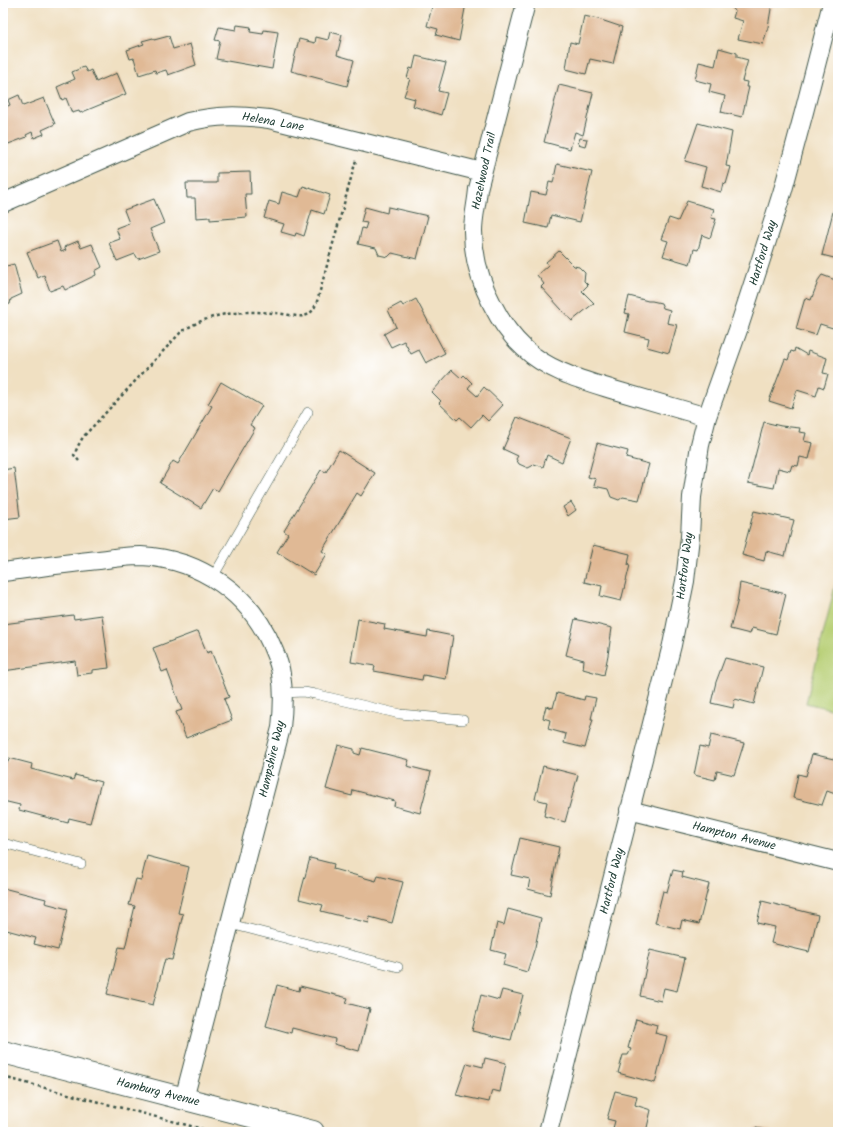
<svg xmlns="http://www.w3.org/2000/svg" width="841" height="1135" font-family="Kalam,sans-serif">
  <rect width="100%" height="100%" fill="#fff"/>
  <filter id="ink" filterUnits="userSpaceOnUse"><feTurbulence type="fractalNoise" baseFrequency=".025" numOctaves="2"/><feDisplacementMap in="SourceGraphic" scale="8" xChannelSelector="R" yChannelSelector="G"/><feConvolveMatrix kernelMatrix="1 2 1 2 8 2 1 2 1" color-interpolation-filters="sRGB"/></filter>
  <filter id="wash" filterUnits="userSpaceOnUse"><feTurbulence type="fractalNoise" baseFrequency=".012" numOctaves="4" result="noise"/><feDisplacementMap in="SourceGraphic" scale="16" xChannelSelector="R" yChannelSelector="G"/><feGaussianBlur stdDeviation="0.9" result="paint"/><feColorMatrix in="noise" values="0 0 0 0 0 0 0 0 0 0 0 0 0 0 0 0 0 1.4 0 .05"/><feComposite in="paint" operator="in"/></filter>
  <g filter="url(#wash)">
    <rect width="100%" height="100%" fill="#f0e0c2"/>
    <path fill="#b7cf74" stroke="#6b8654" d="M838,574V711L806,703Z"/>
    <g id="blocks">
      <path fill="#e0b995" d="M433,3H466L459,41L436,35L438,29L427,26Z
        M731,3H772L768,27L763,44L738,39L743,21L733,18L735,11L730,5Z
        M584,16L598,19L622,27L613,64L590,59L586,74L566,69L570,42L578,44Z
        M237,25L251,27L250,32L263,34L264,30L278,32L272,69L216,59L220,41L215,40L218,30L219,27L236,30Z
        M330,32L342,35L337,55L354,60L347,86L291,71L299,39L315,43L316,37L328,40Z
        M169,36L173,49L190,44L196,65L168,75L166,70L156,73L155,70L139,75L134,58L130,59L127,50L144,44L142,41L153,38L154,40Z
        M719,48L737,53V57L748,60L742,81L747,82L746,87H749L742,117L721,112L725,96L709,92L711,84L695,80L699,62L715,66Z
        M416,56L446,63L438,91L447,93L441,115L413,106L415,99L404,96L410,79L407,78L410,68L413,69Z
        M84,67L87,72L91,70L96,82L117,73L126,94L80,113L79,111L72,113L66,98L62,100L57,87L75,79L72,72Z
        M559,85L593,93L583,135L575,132L570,149L544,142Z
        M19,95L23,106L44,98L55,124L42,130L44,134L34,138L32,132L26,135L27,137L3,146V121L4,120L3,117V108L10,105L8,100Z
        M698,123L732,132L726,166L731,167L726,184L723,183L721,192L701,186L706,167L685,161Z
        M580,138L587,139L585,146L578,144Z
        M557,164L592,172L580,222L551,215L548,228L525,223L531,192L546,195L549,182L553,183Z
        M250,172L251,194H245L247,217L210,220V217L196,218L195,198H187L186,183H217V173Z
        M303,186L330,195L324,214L312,210L304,236L296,233L295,236L281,232L284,224L264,218L269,201L279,204L282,192L299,197Z
        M154,199L164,223L150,229L159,251L138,259L135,254L117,261L109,243L120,239L116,228L129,223L124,210Z
        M687,201L714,209L711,218L716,219L710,238L702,235L698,250L694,249L690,264L663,256L668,241L661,239L669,218L678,221Z
        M835,204H838V259L822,255Z
        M365,207L387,213L388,207L428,216L417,259L392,253L388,257L379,255L376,248L358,244L362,228L365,229L367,223L361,222Z
        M57,241L61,252L66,250L64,247L78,241L81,248L92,244L102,267L95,271L96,275L65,290L63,286L50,291L44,275L38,278L27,252Z
        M559,251L574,266L579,267L585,273L584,281L588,285L582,291L594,303L572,321L541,287L544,284L537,275L548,265L546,262Z
        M14,264L22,294L11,299L10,304L3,306V267Z
        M822,275L838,281V326L836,329L820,324L816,335L796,329L805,298L811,300L819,279Z
        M629,296L648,301H652L661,303L663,308L670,310L667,323L677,325L669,353L647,347L649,338L625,332L629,314L625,313Z
        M416,299L445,353L426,363L419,350L411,354L404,341L391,347L384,334L396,327L388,310L401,303L403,306Z
        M795,348L807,355L808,351L827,358L823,373L828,374L824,388L819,386L816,396L797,390L791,408L769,401L785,359L788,360L791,351L794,352Z
        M452,370L461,378L464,375L472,383L468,388L477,396L484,387L503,405L488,421L482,415L471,427L460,417L457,420L439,403L441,401L432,392Z
        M221,382L262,406L250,425L255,428L218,491L213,488L201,508L160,483L173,461L178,464L212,406L208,404Z
        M517,417L571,438L562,462L547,455L543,467L534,464L532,466L528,468L519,464L516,459L518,456L503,449Z
        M764,422L781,426L800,428L799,432L806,433L804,441L813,443L809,459L800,457L798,466L792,465L790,471L778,468L774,488L748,483Z
        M597,443L628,451L626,458L649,464L639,500L623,497L619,500L611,497L608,489L594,486L596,479L588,477Z
        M339,450L375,473L361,496L357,493L322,551L327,554L314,575L277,552L288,534L284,531L321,470L326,472Z
        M14,468L20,517L3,519V470Z
        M571,502L576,510L568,516L563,507Z
        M754,511L794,520L785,556L766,551L764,561L742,555Z
        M593,545L630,554L628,565H630L621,601L600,596L602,586L584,582Z
        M740,583L786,594L776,634L752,628L750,634L730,629L737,603Z
        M73,615L74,619L102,615L109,668L92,670V673L77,675L75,661L3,671V624Z
        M358,619L385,624L384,629L427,637L428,631L453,636L446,679L423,675L422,680L374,671L375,666L351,662Z
        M575,619L612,628L608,655L604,675L583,669L584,660L566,655Z
        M198,631L207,653L211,651L229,697L224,699L232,720L186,738L176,712L182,710L167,670L162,672L153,648Z
        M725,658L763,667L754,704L735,699L733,708L711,703L716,682Z
        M557,693L584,700L585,696L596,698L591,719H593L585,748L564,743L566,734L548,729L550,720L543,718L546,706L553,708Z
        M711,735L744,743L734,775L717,771L715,780L694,775L700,746L708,748Z
        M338,745L354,749V753L360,755L362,748L409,760L407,766L431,772L420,813L394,806L395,801L353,790L352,796L326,789Z
        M812,754L838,760V795L827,791L822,805L793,798L798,774L806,776Z
        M9,758L32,764L31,769L73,780L75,775L101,782L90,823L69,818L68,823L19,810L20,805L3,801V778L5,769H3V767L5,761L8,762Z
        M543,766L578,775L565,822L544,816L547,802L535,799Z
        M520,838L559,847L550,895L528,889L530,879L511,875Z
        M147,856L189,867L178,913L183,914L172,960L165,959L153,1005L107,994L119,947L125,948L135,906L129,905L136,879L141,880Z
        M310,858L334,864L333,869L376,881L378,876L403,882L392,923L370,917L369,923L321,911L323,905L299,899Z
        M673,870L683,872L682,877L709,884L699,924L682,920L680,929L655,923L663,891L667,892Z
        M3,888L46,899L45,903L68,909L58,950L34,944L36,938L3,929Z
        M762,901L818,915L809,952L771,943L775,927L757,923Z
        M508,909L541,918L535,947L527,972L503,965L506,954L491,950L497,923L504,925Z
        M650,950L685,958L677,991L664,988L661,1001L640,996L648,958Z
        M277,985L299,991L300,986L348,998L346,1003L370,1009L359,1051L334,1044L335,1039L292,1028L291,1033L266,1026Z
        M502,990L523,995L511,1040L472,1031L481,995L499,1000Z
        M636,1019L657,1025L655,1033L667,1036L655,1083L618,1073L623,1055H628L631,1049L628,1048Z
        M485,1058L506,1063L500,1092L492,1090L489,1102L456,1095L467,1063L483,1067Z
        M615,1091L637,1096L635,1105L651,1110L646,1132H612L615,1121L607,1119Z
        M756,1128L771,1131V1132H755Z"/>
    </g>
  </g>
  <g filter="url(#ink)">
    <use href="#blocks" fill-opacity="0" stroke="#3e5549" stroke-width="1"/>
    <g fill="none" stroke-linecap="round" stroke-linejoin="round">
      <g stroke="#3e5549" stroke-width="10">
        <path id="service" d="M213,577L308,412
          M283,693L304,692L315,694L400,714L463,720
          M3,843L81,864
          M230,924L398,967"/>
      </g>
      <g stroke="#3e5549" stroke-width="20">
        <path id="minor" d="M526,3L478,189C477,203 473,217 473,231C473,257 480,281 492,304C500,320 511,336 524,348C548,371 582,380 614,390C644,399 676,408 707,417
          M3,203L188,122C217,115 239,115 269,119L482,172
          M3,572C35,568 67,563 99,560C113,558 127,556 141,556C201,559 252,595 274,651C277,658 280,666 281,674C284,692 283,710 281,728L184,1099
          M629,810L838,862
          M548,1132L672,645L685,581L690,537L692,497L700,445L707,417L738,330L765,247L783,190L804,112L832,3"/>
      </g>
      <g stroke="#3e5549" stroke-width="24">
        <path id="tertiary" d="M3,1052L313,1132"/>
      </g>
      <path stroke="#3e5549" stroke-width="2.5" stroke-dasharray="3 3" stroke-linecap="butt" d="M79,461L74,455L78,446L83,437L181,332C209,313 240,310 273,313C281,313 296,317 304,316C313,314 316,305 318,298L356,160
        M3,1077L214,1132"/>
      <use href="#service" stroke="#fff" stroke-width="9"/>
      <use href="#minor" stroke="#fff" stroke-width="18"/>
      <use href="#tertiary" stroke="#fff" stroke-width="22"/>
    </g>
  </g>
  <g text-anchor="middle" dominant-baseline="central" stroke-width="3" stroke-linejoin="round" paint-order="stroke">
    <g font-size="12" fill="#1f3d34" stroke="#fff">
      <text transform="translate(273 122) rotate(10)">Helena Lane</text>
      <text transform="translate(484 171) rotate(-78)">Hazelwood Trail</text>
      <text transform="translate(763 253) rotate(-73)">Hartford Way</text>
      <text transform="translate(685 566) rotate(-83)">Hartford Way</text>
      <text transform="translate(272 759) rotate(-77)">Hampshire Way</text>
      <text transform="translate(734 836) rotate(14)">Hampton Avenue</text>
      <text transform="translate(612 881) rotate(-76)">Hartford Way</text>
      <text transform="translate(158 1092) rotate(14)">Hamburg Avenue</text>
    </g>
  </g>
  <rect width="841" height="1135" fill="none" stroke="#fff" stroke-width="16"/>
</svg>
